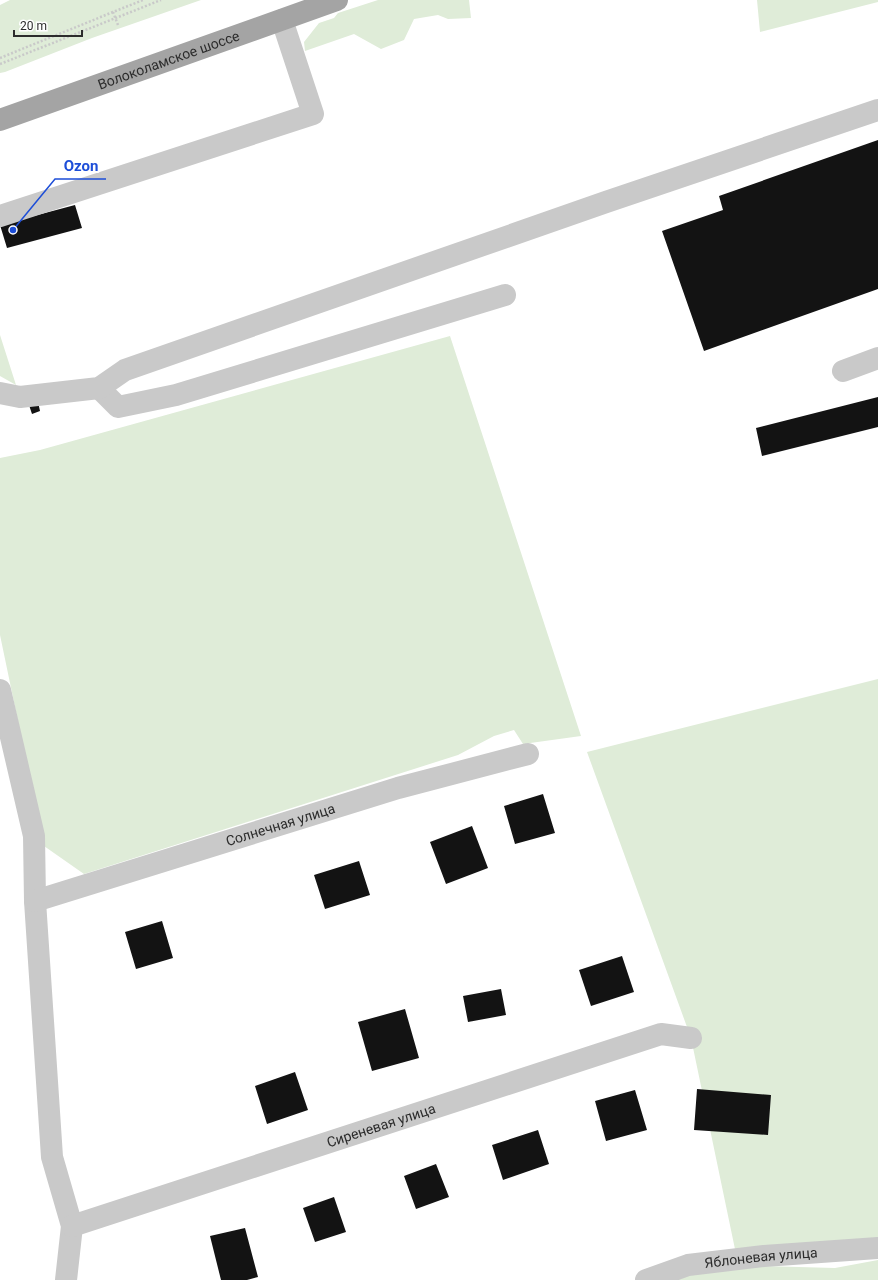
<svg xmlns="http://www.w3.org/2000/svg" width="878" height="1280" font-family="Roboto,sans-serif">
  <rect width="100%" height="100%" fill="#fff"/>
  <path fill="#dfecd8" d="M10,0H201L92,38L5,72L0,73V5Z
    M378,0H469L471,18L448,19L438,15L414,19L404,40L381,49L354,34L305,51L304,42L319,23L334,18L338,13Z
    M757,0H878V2L760,32Z
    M0,335L16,385L0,376Z
    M450,336L581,736L523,744L514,730L494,736L458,755L84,874L44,846L0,635V458L40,450Z
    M878,679V1248L736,1254L691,1038L587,752Z
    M878,1260V1280H677L690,1275L762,1266L835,1268Z"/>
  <path fill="#131313" d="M878,140V289L704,351L662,231L723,210L719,196Z
    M75,205L82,228L7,248L0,225Z
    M878,397V427L762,456L756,428Z
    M38,402L40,411L32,414L29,405Z
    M543,794L555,833L515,844L504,806Z
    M472,826L488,868L446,884L430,842Z
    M359,861L370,895L325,909L314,875Z
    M162,921L173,958L136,969L125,932Z
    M622,956L634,992L591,1006L579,970Z
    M501,989L506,1015L468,1022L463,996Z
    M405,1009L419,1058L372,1071L358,1022Z
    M295,1072L308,1110L267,1124L255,1086Z
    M697,1089L771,1095L768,1135L694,1130Z
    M635,1090L647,1130L606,1141L595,1101Z
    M538,1130L549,1164L503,1180L492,1145Z
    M436,1164L449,1197L416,1209L404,1176Z
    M334,1197L346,1232L315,1242L303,1208Z
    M245,1228L258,1277L247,1280H221L210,1236Z"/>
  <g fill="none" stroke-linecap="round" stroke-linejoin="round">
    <path stroke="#c9c9c9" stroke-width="2.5" stroke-dasharray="2 2" stroke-linecap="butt" d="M118,25L113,12L143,0
      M0,58L113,12
      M0,64L161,0"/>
    <g stroke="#c9c9c9" stroke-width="22">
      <path d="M0,216L313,114L282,20"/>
      <path d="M843,371L878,358"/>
      <path d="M99,388L118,407L176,395L505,295"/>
      <path d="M0,393L20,397L99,388L125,370L606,202L878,110"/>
      <path d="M0,690L34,836L35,901L52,1157L72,1226L66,1280"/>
      <path id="s1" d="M35,901L398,788L528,754"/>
      <path id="s2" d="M72,1226L661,1034L691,1038"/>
      <path id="s3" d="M646,1280L688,1265L764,1256L878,1248"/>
    </g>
    <path stroke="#a4a4a4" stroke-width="22" id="s4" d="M0,120L337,0"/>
  </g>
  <g text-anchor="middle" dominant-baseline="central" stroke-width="4" stroke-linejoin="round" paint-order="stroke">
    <g font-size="14" fill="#2c2c2c" stroke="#fff">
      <text stroke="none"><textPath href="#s4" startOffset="179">Волоколамское шоссе</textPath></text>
      <text stroke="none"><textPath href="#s1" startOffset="257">Солнечная улица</textPath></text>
      <text stroke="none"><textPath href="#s2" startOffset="325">Сиреневая улица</textPath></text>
      <text stroke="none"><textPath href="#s3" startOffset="118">Яблоневая улица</textPath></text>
    </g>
  </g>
  <path fill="none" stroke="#1d4ed8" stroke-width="1.5" d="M13 230L55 179H106"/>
  <circle fill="#1d4ed8" stroke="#fff" stroke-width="1.5" cx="13" cy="230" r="4"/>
  <g font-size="15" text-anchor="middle" font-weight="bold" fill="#1d4ed8" stroke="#fff" stroke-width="4" stroke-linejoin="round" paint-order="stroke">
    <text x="81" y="171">Ozon</text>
  </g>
  <path d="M14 30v6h68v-6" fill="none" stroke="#2c2c2c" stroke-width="2"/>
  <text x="20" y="30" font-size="12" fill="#2c2c2c" stroke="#ffffff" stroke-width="3" paint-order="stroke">20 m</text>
</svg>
